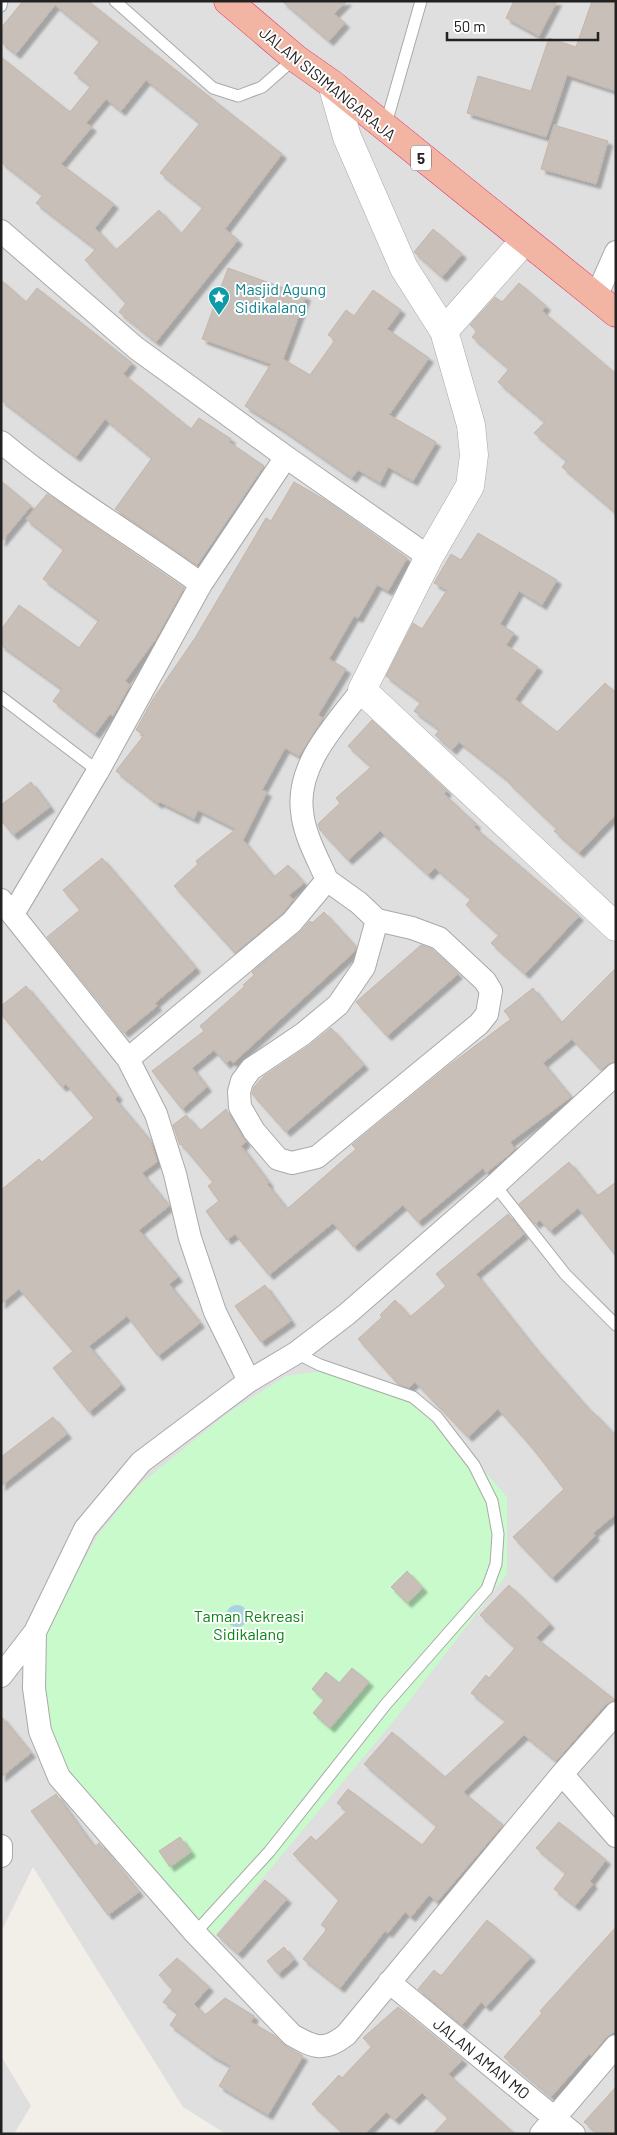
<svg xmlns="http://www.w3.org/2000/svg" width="617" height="2135" font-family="Barlow,sans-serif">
  <defs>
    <filter id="shadow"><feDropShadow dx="4.5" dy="4.5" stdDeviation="1" flood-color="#0004"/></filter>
  </defs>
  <rect width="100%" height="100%" fill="#f2efe9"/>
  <path fill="#e0dfdf" d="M1,1H616V2134H226L183,2107L33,1867L1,1932Z
    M1,2056L31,2106L14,2134H1Z"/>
  <path fill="#c8facc" d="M344,1368L378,1381L445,1426L507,1497V1574L392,1723L205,1947L128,1862L32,1715L40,1643L60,1602L98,1535L138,1486L229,1412L286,1376Z"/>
  <path fill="#aad3df" d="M226 1616a11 11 0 1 1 22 0a11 11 0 1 1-22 0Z"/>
  <path fill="#c7bfb8" stroke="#c4b6ab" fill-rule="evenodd" filter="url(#shadow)" d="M23,1H88L282,154L225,229L238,240L156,342L119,312L126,303L85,260L96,249L36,203L43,195L1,162V57L70,112L91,86L74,73L100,41L55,5L16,54L1,42V28ZM146,80L200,123L160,173L203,207L181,234L159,210L116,250L95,228L114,204L61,164L92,127L86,123L106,99L121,111Z
    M282,1H347L334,14L345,23L329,41Z
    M514,1H557L539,36L506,18Z
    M592,1H616V91L567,75L546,137L467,113L478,76L531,91L549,38L576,47Z
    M554,125L608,141L596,184L541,169Z
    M433,229L462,254L442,277L414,252Z
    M228,268L306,296L283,359L310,375L335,340L328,335L346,310L354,316L373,290L401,310L387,329L429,358L389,415L436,442L413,481L388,467L380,483L358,470L352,478L282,429L245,406L271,364L202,339Z
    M1,280L26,302L37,288L132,363L123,374L191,429L199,418L231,439L229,442L264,466L197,565L115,509L152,458L105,419L76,457L1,400Z
    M519,283L546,306L542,311L616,374V513L562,467L567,461L534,433L545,422L498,382L509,369L472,337L477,331L470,325L495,297L502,302Z
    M1,481L31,506L1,542Z
    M294,482L325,500L407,558L388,591L377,585L358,618L354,616L329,659L346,669L318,715L323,718L299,756L285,748L262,790L267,792L243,840L274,877L288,865L304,883L289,895L293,900L283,913L235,953L174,886L198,864L196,861L236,829L198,810L194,819L160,802L158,804L116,771L144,735L136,730L153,699L195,638L266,518L271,521Z
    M47,494L184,588L155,640L125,681L130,685L113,716L110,714L95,734L53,701L62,689L1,645V630L19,605L79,648L99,620L43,579L64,549L26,519Z
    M478,533L557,580L542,605L519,591L500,624L514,633L506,645L538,667L515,699L557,732L605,683L616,693V814L579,853L554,831L557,829L508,782L509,781L459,742L452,750L435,735L440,730L414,711L421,702L386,676L413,623L422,629L447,590L434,583L451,554L461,560Z
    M372,720L447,791L444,794L476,824L474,827L579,916L525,974L491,943L499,935L466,905L471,899L435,868L428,875L380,831L348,860L320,830L318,824L340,803L336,798L371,767L348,746Z
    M31,782L50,807L13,835L1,820V805Z
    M102,858L196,968L155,1003L157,1006L124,1033L47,937L80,910L63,890Z
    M324,912L356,947L355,951L233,1063L230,1060L226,1064L214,1050L192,1068L207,1087L182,1109L152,1071L204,1031L200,1026L245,986L243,985L254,975L252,972L300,932L310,921L312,923Z
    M421,945L432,949L458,974L387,1036L356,1002Z
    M616,968V1061L608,1064L601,1070L572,1039L543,1063L571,1097L510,1142L515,1149L511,1153L486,1173L483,1168L418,1222L403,1205L354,1247L333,1223L269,1275L235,1234L227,1240L206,1211L219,1201L208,1186L213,1182L181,1144L180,1145L173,1125L186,1115L200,1131L226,1109L246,1142L241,1146L269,1183L267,1184L287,1209L356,1149L352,1145L447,1067L511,1019L504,1011L533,988L561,1023Z
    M26,986L118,1096L115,1099L151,1142L157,1162L142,1173L169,1206L139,1230L178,1277L169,1284L200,1323L158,1356L127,1316L89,1346L121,1385L89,1412L53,1368L73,1351L19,1289L1,1304V1190L39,1159L42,1162L94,1118L66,1084L62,1087L1,1014V1006Z
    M331,1028L364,1065L286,1132L252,1094L254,1087L264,1076L310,1045Z
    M569,1162L597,1196L616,1182V1256L578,1208L550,1231L540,1220L535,1224L519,1204Z
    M508,1214L524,1234L476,1274L534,1347L592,1413L593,1412L616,1436V1514L593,1533L595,1536L552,1578L513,1537L564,1489L530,1445L498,1409L468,1437L415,1382L409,1388L398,1384L358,1339L382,1317L380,1315L395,1300L410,1317L446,1286L436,1274Z
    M265,1285L291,1321L261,1342L235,1306Z
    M53,1417L67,1434L1,1486V1457Z
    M407,1571L423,1588L407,1603L391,1587Z
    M509,1585L550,1624L536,1638L615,1700L606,1704L556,1761L524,1735L463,1792L503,1825L437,1902L429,1895L411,1917L405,1912L388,1933L385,1931L340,1988L303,1959L327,1929L321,1925L339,1900L293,1854L311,1836L316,1841L347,1811L337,1803L348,1789L422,1845L437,1826L364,1764L392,1732L445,1777L506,1721L471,1693L486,1675L489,1678L515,1648L480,1615Z
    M352,1668L369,1682L330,1728L313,1713L324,1700L312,1689L326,1672L339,1683Z
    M1,1716L31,1753L1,1777Z
    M56,1794L94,1847L99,1843L139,1892L108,1915L31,1811Z
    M559,1822L606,1860L590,1881L593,1884L575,1906L554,1889L566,1873L536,1848Z
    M180,1837L191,1852L170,1867L159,1851Z
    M265,1880L287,1899L238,1954L217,1935Z
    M487,1920L531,1957L486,2007L481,2002L462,2025L418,1989L434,1970L441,1976Z
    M616,1927V2031L606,2037L591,2056L589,2054L551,2097L504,2057L542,2013L540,2011Z
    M284,1947L294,1960L278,1974L267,1961Z
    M177,1958L209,1987L194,2004L205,2015L225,1998L254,2016L251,2022L275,2036L285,2046L303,2056L268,2115L219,2086L231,2066L211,2055L170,2025L178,2013L163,2002L173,1990L159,1975Z
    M398,2007L463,2060L448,2074L515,2134H433L448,2118L422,2093L395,2120L386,2112L365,2134H344L312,2104L339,2075L342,2078L372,2046L363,2038Z
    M616,2087V2134H598L584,2122Z"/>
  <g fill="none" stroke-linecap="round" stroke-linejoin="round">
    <g stroke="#a9a9a9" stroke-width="13">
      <path id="service" d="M115,1L213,88L238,96L262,87L295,58
        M1,6L2,1
        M385,127L421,1
        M1,697L98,771
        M495,1185L565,1274L616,1325
        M195,1933L269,1852L386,1704L487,1589L496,1564L498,1534L492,1501L474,1465L437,1417L413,1397L320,1365L296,1353"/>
    </g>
    <g stroke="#a9a9a9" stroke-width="24">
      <path id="minor" d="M1,231L136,348L286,457L429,557
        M596,297L616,252
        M1,442C64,495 135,536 201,584
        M327,880L359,903L377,920L364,967L338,1005L303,1034L251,1069L242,1081L239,1092L240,1107L254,1131L278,1159L292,1163L317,1157L479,1024L487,1014L491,991L485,981L439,938L412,928L377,920
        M1,900L128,1059L156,1114L175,1174L190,1238L215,1312L249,1381
        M13,914L98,771L201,584L286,457
        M128,1059L292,922L327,880C318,859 304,835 302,811C296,765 336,724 362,690
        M616,1074L495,1185L347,1314L296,1353L249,1381L141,1462L85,1529L35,1632L34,1688L40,1731L59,1777L195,1933L292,2035C315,2048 324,2052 346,2035L562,1774L616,1713
        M1,1676L35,1632
        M562,1774L616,1836
        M1,1846V1856
        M389,1982L574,2134
        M541,2134L616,2046"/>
    </g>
    <g stroke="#a9a9a9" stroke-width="29">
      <path id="tertiary" d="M332,84L347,137L404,268L444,331L471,425L474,455L470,486L429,557L362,690L616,927
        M444,331L524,241"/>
    </g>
    <g stroke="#dc2a67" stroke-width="29">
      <path id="trunk" d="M228,1L295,58L332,84L616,313"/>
    </g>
    <use href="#service" stroke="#fff" stroke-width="11"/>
    <use href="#minor" stroke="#fff" stroke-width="22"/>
    <use href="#tertiary" stroke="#fff" stroke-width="28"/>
    <use href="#trunk" stroke="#f2b4a3" stroke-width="28"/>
  </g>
  <defs>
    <g id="sight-pin" transform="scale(1.125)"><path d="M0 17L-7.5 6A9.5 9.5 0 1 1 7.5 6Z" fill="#0f9aa8" stroke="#fff"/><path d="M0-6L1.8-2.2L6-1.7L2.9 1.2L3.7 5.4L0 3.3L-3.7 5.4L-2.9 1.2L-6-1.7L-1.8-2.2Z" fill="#fff"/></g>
  </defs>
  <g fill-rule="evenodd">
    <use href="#sight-pin" x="219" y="297"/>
  </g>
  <g text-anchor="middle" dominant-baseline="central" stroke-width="4" stroke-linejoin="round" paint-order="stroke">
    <rect fill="#fff" stroke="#646464" stroke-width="1" x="411" y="145.5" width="20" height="25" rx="4"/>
    <g font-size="15" font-weight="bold" fill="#222">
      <text x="421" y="158">5</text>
    </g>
    <g font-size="16" fill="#222" stroke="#fff">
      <text transform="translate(328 83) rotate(39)">JALAN SISIMANGARAJA</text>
      <text transform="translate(482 2058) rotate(39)">JALAN AMAN MO</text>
    </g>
    <g font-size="16" fill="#0d838f" stroke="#fff" text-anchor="start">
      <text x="235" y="288">Masjid Agung<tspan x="235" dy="18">Sidikalang</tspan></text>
    </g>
    <g font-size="16" fill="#0c8416" stroke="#fff">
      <text x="249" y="1615">Taman Rekreasi<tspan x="249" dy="18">Sidikalang</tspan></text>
    </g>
  </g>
  <rect width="617" height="2135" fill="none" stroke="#222222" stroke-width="5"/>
  <path d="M447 32v8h151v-8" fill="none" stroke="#222222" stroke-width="2.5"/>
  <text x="454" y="32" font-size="15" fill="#222222" stroke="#ffffff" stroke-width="4" paint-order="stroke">50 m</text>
</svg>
